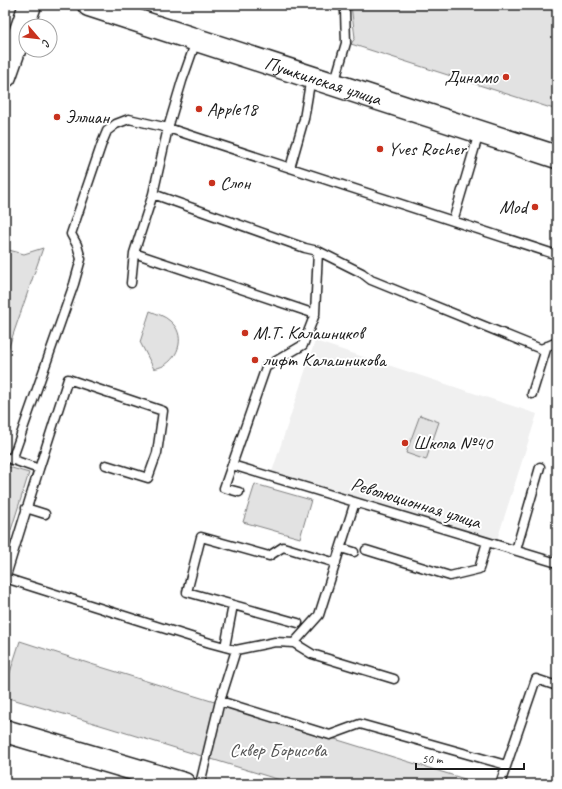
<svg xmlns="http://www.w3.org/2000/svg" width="562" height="789" font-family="Caveat,sans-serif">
  <rect width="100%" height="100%" fill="#fff"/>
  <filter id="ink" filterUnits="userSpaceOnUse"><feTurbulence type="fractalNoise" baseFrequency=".025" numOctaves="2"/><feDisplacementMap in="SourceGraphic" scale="8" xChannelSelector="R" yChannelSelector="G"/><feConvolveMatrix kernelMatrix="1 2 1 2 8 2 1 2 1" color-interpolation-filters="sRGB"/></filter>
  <g filter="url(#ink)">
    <path fill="#f0f0f0" d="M315,341L537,414L497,540L272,472Z"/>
    <path fill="#e2e2e2" stroke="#7f7f7f" d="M351,5H557V110L351,44L355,38Z
      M43,248L5,358V249L24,254Z
      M150,311C157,314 165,316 170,321C186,334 180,357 163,366C161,367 157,368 154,369L140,342Z
      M420,415L439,422L426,460L406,453Z
      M5,466L29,473L5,549Z
      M255,484L311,500L300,538L243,522Z
      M20,641L91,664L481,784H293L74,717L5,697V688Z"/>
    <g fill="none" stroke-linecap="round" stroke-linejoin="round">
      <g stroke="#1c1c1c" stroke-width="11">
        <path id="lane" d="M196,41L182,81L168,128L153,194L305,248L318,251L362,273L371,280L541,349L557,342
          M334,84L346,43L345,11L343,5
          M290,168L304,119L311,77
          M153,194L134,253L315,314L318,251
          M453,221L479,133
          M131,283L134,253
          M532,394L547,346
          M5,457L39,469L68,379L163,411L157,453L148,478L106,465
          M12,460L74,284L81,259L77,245L71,234L102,143L107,131L116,124L129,119L168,128L557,255
          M232,465L557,563
          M239,492L224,488L266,367L303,345L315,314
          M26,508L45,514
          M341,548L354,552
          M366,550L450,576L479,569L487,542
          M516,550L540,467
          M5,578L210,643L236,650L220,701L200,784
          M5,579L39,469
          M298,623L187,592L201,537L269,556L283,547L336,563
          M294,643L312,654L394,679
          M225,647L233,605
          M236,650L275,642L294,643L319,615L355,502
          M220,701L330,735L360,724L506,765
          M500,784L536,679L557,686"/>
      </g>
      <g stroke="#1c1c1c" stroke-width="25">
        <path id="secondary" d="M5,76L30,5
          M5,731L184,784"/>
      </g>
      <g stroke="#1c1c1c" stroke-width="25">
        <g id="primary">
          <path id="s1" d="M89,5L557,157"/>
        </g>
      </g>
      <use href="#lane" stroke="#fff" stroke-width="8"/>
      <use href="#secondary" stroke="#fff" stroke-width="22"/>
      <use href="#primary" stroke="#fff" stroke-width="22"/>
    </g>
  </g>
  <g fill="#c8321e" stroke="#fff" stroke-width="1.5">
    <circle cx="506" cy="77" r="4"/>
    <circle cx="199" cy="109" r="4"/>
    <circle cx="57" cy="117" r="4"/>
    <circle cx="380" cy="149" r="4"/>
    <circle cx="212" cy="183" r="4"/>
    <circle cx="535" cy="207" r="4"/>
    <circle cx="245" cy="333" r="4"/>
    <circle cx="255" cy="360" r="4"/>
    <circle cx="405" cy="443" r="4"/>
  </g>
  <g text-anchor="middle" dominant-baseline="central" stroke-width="4" stroke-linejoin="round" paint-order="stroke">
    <g font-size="19" fill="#1c1c1c" stroke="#fff" text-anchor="start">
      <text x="498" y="77" text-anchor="end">Динамо</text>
      <text x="207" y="109">Apple18</text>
      <text x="65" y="117">Эллиан</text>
      <text x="388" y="149">Yves Rocher</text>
      <text x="220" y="183">Слон</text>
      <text x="527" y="207" text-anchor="end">Mod</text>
      <text x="253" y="333">М.Т. Калашников</text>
      <text x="263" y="360">лифт Калашникова</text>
      <text x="413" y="443">Школа №40</text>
    </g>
    <g font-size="19" fill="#1c1c1c" stroke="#fff">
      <text stroke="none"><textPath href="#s1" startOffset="246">Пушкинская улица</textPath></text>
      <text transform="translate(416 503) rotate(17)">Революционная улица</text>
    </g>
    <g font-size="19" fill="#575757" stroke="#fff">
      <text x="278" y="750">Сквер Борисова</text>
    </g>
  </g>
  <rect width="562" height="789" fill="none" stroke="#fff" stroke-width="20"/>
  <rect x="10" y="10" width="542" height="769" fill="none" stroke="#1c1c1c" stroke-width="1.5" filter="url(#ink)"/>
  <g transform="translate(38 38) rotate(118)"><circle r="19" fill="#ffffff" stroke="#a4a4a4"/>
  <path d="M0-3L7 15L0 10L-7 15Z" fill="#c8321e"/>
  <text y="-6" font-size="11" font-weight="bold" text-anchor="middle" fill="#1c1c1c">С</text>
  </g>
  <path d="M416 763v6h108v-6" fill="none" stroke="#1c1c1c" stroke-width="2"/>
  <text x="422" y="763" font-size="12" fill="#1c1c1c" stroke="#ffffff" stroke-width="3" paint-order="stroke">50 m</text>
</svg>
